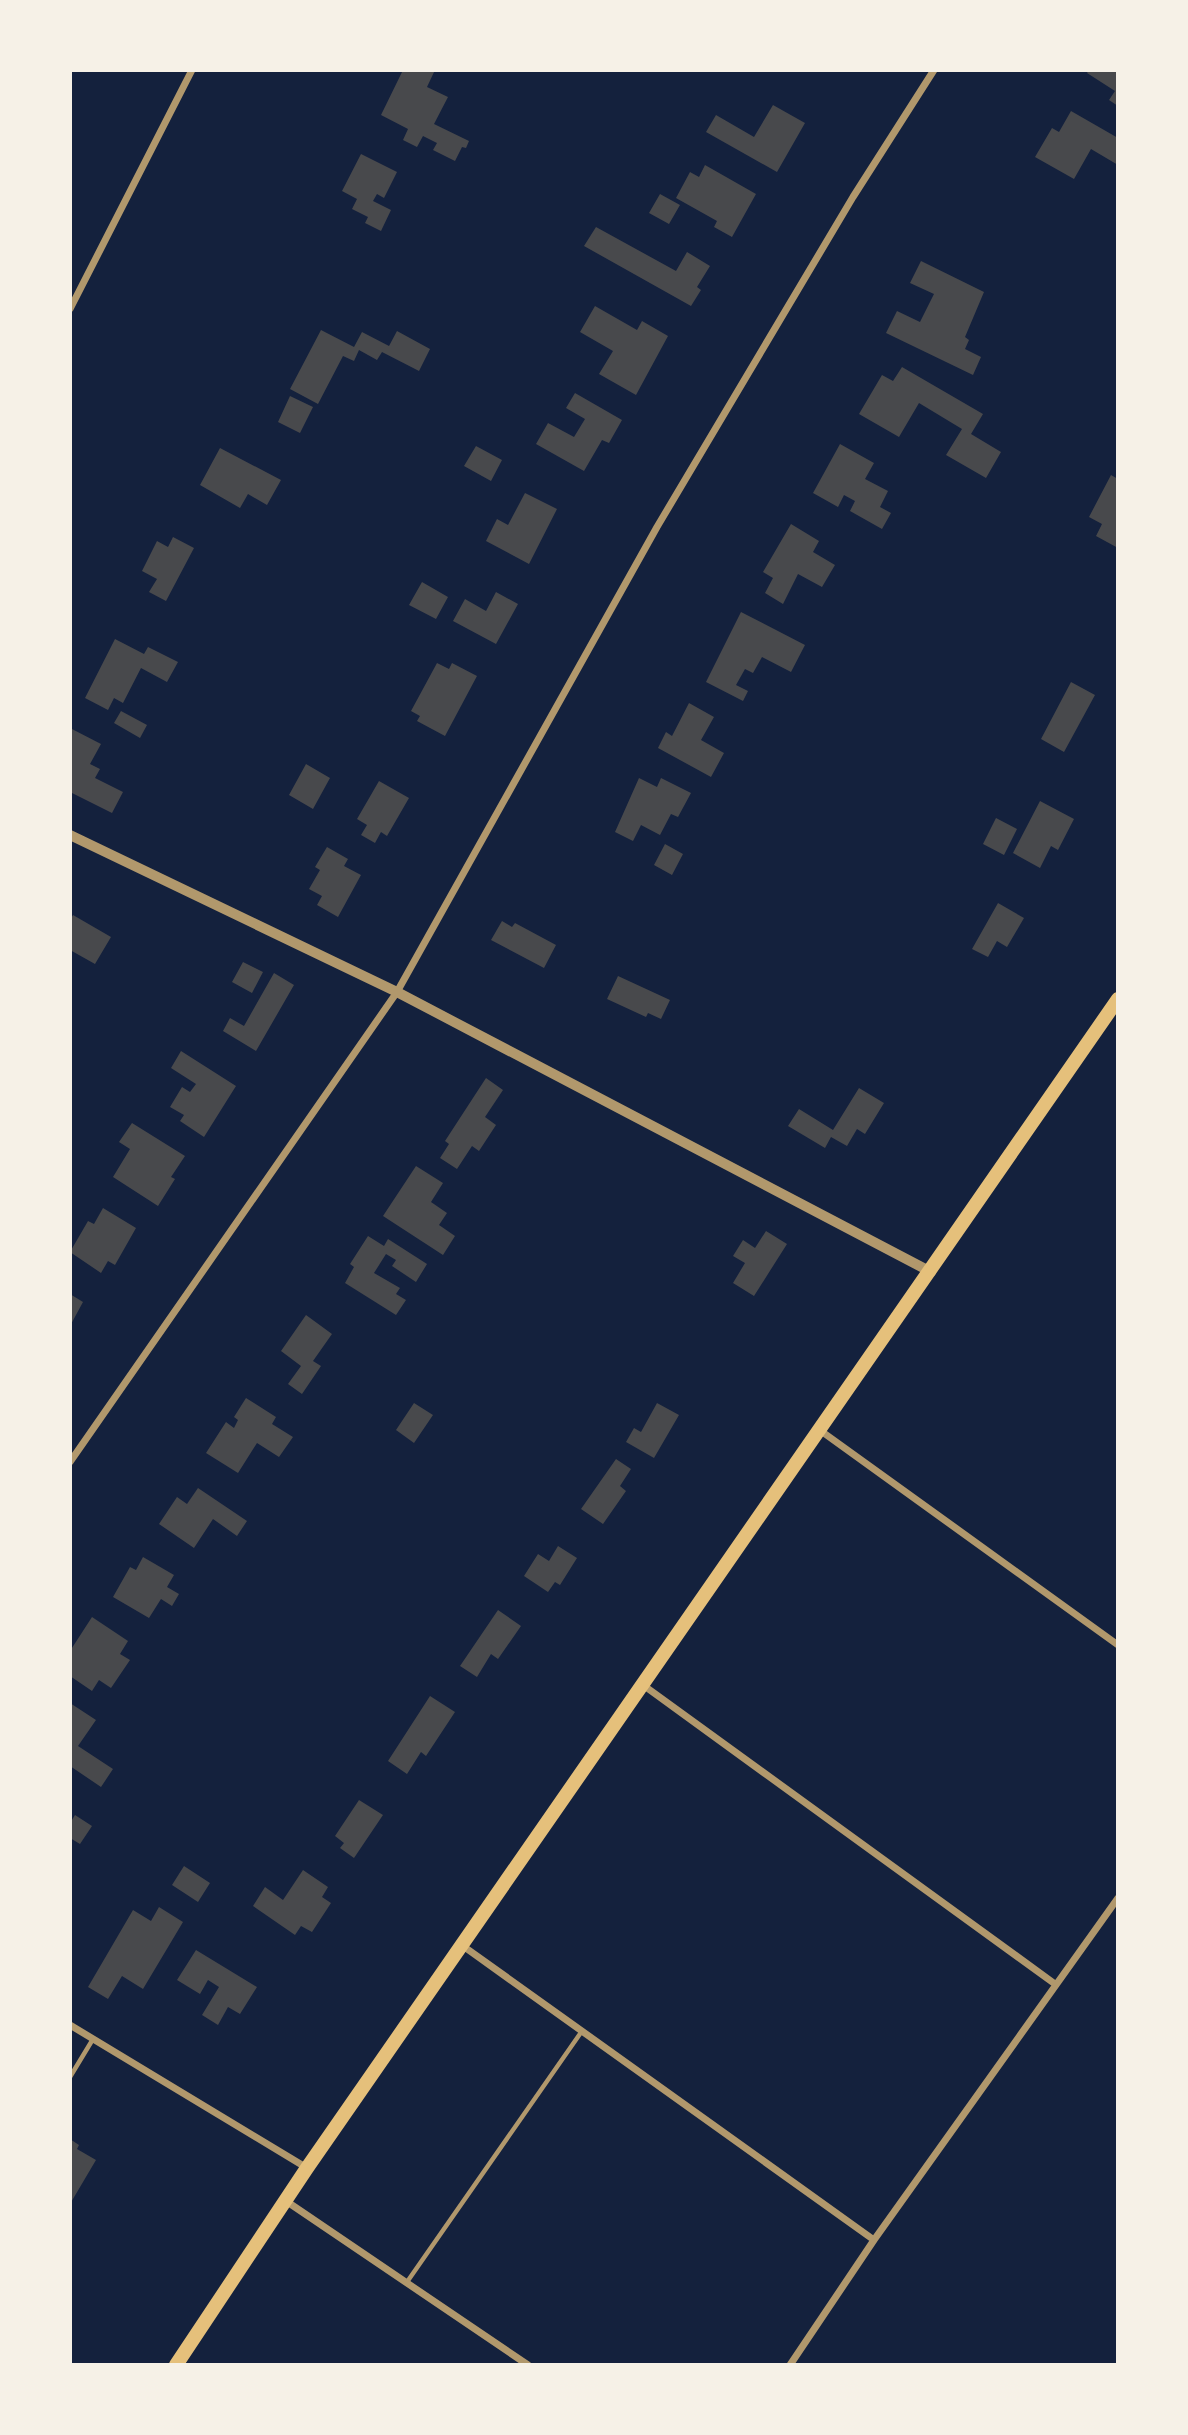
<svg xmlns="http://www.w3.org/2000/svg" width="1188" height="2435" font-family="Spectral,serif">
  <rect width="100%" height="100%" fill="#14213d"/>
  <path fill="#48494c" d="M403,70H435L427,87L448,97L434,124L469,141L466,148L462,147L455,161L433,150L437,143L423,136L417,147L403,140L408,129L381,115Z
    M1089,70H1118V106L1109,100L1115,91L1087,73Z
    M773,105L805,123L777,172L706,132L716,115L754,137Z
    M1071,111L1118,138V165L1091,149L1074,179L1035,157L1052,128L1059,132Z
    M361,154L397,172L384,198L377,194L373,201L391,210L381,231L365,223L368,217L352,209L357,199L342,191Z
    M705,165L756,194L732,237L714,227L717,221L676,198L690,172L699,177Z
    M660,194L680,205L669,224L649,213Z
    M596,227L676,271L687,252L710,266L697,287L701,290L691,306L584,246Z
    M921,261L984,292L965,337L969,340L965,349L981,357L973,375L886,333L897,311L920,322L934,294L910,283Z
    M595,306L637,330L642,321L668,336L636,395L599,374L613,351L580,332Z
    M321,330L354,347L362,332L389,346L397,331L430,349L419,371L382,352L377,360L359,350L354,361L343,356L318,404L290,389Z
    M902,367L983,414L971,434L1001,452L986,478L946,455L962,429L919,403L899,437L859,414L882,375L893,381Z
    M575,393L622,420L609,443L602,440L584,471L536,444L548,423L574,437L585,419L566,408Z
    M290,396L313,407L300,433L278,422Z
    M840,444L874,463L865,479L888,491L880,507L891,513L882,529L850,511L855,501L844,495L838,507L813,493Z
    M476,446L502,460L491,481L464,466Z
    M220,448L281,480L267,505L248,494L240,508L200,485Z
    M1111,475L1118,479V548L1096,536L1102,524L1089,517Z
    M525,493L557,509L529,564L486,541L497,519L508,525Z
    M791,524L819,541L813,552L835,565L822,587L798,574L783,604L765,593L773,578L763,572Z
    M173,537L194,548L166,601L149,592L157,579L142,571L157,541L168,547Z
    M422,582L448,597L436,619L409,605Z
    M496,592L518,604L496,644L453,621L465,599L486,611Z
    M741,612L805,645L791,672L762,657L753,673L745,669L736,685L748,691L743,701L706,682Z
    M115,639L144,654L148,647L178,662L167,682L141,668L123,703L114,698L108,710L85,698Z
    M437,663L449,669L452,663L477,676L445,736L417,721L420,716L411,711Z
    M1071,682L1095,695L1064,752L1041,739Z
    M689,703L714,717L701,740L724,753L711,777L658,748L666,732L672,736Z
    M121,711L147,725L140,738L114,723Z
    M70,728L101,744L90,764L100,769L95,778L123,792L112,813L70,792Z
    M306,764L330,778L313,809L289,795Z
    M639,778L657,787L661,778L691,793L678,817L671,814L660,835L641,825L633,841L615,832Z
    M379,781L409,798L387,836L381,832L375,843L361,835L367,825L357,819Z
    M1040,801L1074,819L1058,850L1051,846L1040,868L1013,853Z
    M996,818L1017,829L1004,855L983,844Z
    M665,844L683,854L672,875L654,865Z
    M327,847L348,859L344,866L361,875L338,917L317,905L322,896L309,889L320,870L315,867Z
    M998,903L1024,918L1007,947L997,941L988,957L972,949Z
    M73,915L111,937L95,964L70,950V920Z
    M502,921L512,927L515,923L556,945L544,968L491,940Z
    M243,962L263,972L252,993L232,982Z
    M274,973L294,985L256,1051L223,1031L230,1018L244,1026Z
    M618,976L670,1000L661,1019L648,1013L646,1017L607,999Z
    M181,1051L236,1086L204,1137L180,1121L184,1115L170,1107L182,1087L190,1092L196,1084L171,1068Z
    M486,1078L503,1090L485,1117L496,1125L479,1151L472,1146L457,1169L440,1158L449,1144L445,1141Z
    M859,1088L884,1103L865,1134L857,1129L847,1146L831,1137L825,1148L788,1126L799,1109L833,1130Z
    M132,1123L185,1156L171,1177L175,1179L158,1206L113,1177L130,1149L119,1142Z
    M416,1166L443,1183L431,1202L447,1213L439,1225L455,1236L443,1255L383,1216Z
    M103,1208L136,1228L115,1265L108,1261L101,1273L70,1252L88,1221L94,1224Z
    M766,1231L787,1244L754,1296L733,1283L745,1263L733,1256L743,1240L755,1248Z
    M368,1236L384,1246L388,1239L427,1264L416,1282L392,1266L396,1260L386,1254L374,1273L400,1288L396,1294L406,1300L396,1315L345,1283L354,1267L350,1264Z
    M70,1294L83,1302L70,1326Z
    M306,1315L332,1334L313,1361L321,1366L302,1394L288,1384L301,1366L281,1351Z
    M246,1398L276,1417L272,1424L293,1437L279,1457L257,1443L238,1473L206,1453L226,1422L234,1428L238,1420L234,1417Z
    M414,1403L433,1415L414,1443L396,1430Z
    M657,1403L679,1415L654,1458L626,1442L634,1428L641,1432Z
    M616,1459L631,1469L620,1486L626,1491L603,1524L581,1509Z
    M198,1488L247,1521L237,1536L213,1519L194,1548L159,1524L177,1497L187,1504Z
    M558,1546L577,1558L560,1585L555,1582L548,1592L524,1576L538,1554L549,1561Z
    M143,1557L174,1575L167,1587L179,1594L172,1606L161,1599L149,1618L113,1597L130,1567L136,1570Z
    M498,1610L521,1626L498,1659L491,1654L477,1677L460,1666Z
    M92,1617L128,1641L120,1654L130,1660L111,1688L99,1680L92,1691L70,1676V1651Z
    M430,1696L455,1712L426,1756L421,1752L407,1774L388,1761Z
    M70,1703L96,1720L78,1746L113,1769L101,1787L70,1766Z
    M359,1800L383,1815L354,1858L340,1848L344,1843L335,1836Z
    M75,1815L92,1826L80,1844L70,1838V1823Z
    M184,1866L210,1883L198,1902L172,1885Z
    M303,1870L328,1887L322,1897L331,1903L312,1932L301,1926L295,1935L253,1906L265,1887L283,1900Z
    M159,1907L183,1922L143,1989L122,1976L108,1999L88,1987L133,1910L151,1921Z
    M196,1950L257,1987L240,2014L228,2007L218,2025L202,2015L219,1987L208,1980L200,1994L177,1980Z
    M70,2139L79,2145L77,2149L96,2160L70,2204Z"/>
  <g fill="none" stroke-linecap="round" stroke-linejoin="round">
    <path stroke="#b1986c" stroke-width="4.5" d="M70,2077L93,2039
      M407,2282L582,2031"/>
    <path stroke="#b1986c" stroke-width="7" d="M70,309L192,70
      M821,1431L1118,1645
      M70,1462L397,992L657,527L853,197L934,70
      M643,1685L1055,1984
      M463,1946L874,2240
      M70,2025L307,2168
      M286,2201L528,2365
      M790,2365L874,2240L1118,1898"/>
    <path stroke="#b1986c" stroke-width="10" d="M70,835L397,992L931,1272"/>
    <path stroke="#e5c07b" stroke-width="14" d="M176,2365L307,2168L1118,999"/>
  </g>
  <rect width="1188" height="2435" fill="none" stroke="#f6f1e7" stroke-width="144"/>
</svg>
